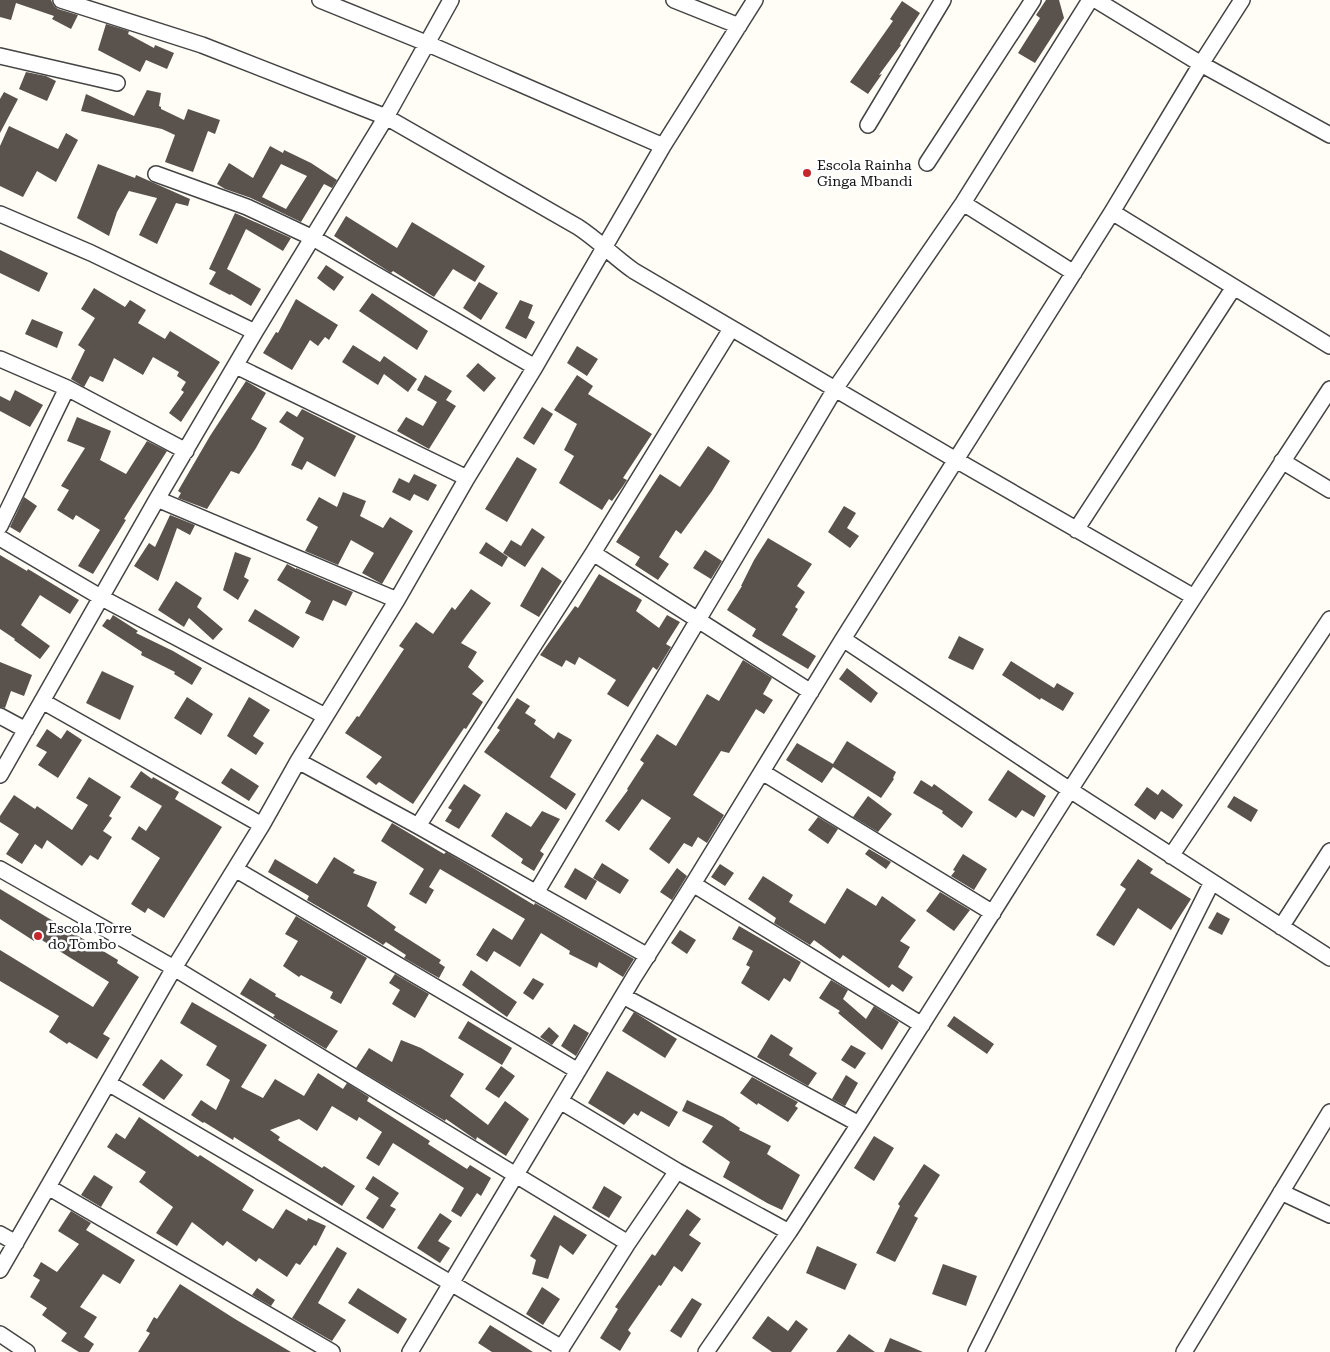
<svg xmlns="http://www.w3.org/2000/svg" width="1330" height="1352" font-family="'Roboto Serif',serif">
  <rect width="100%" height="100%" fill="#fffdf5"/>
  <path fill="#5a524d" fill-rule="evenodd" d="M0,0H51L54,6L58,9L78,15L71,29L52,19L54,16L16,3L11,20L0,17Z
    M1046,0H1059L1064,18L1035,63L1018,53L1040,18L1036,15Z
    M902,1L920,13L900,44L901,45L879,75L882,74L868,94L850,82L893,21L890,19Z
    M106,24L129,31L128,34L154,48L155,45L174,53L167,69L146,60L140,72L98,50Z
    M26,72L46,76L56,81L47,101L19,89Z
    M147,90L161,93L159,106L161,107V109L184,120L188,109L220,120L215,134L208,131L193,172L165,162L175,135L162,129L81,111L86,94L134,116Z
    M4,92L18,99L0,133V99Z
    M9,126L58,149L66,133L78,140L56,182L37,171L23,197L0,186V146Z
    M270,146L283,153L284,150L311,163L337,180L332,188L324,184L301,222L251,198L225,189L217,184L229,163L253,178ZM281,164L307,176L286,209L262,197Z
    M98,164L135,178L136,175L190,199L188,206L176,203L157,244L139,235L157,198L129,191L117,212L109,236L77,218Z
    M235,213L291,238L283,251L246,229L227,269L261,289L251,306L231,294L230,295L209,284L216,272L209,269Z
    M346,216L397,248L412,222L485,266L475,282L453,269L434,297L393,271L391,273L374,262L334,236Z
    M0,250L48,273L39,292L0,273Z
    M326,265L344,277L334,291L317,278Z
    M479,282L498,293L481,320L463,308Z
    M94,288L125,307L130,300L146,310L138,323L165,339L170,331L220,362L181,422L169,413L184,392L181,390L186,382L177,376L179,372L153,357L143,375L114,358L103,382L90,376L84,387L71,379L85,350L78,345L95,318L81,309Z
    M372,293L428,331L417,350L359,311Z
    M296,299L338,325L329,340L325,337L318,346L310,340L292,370L263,353L276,332L278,333Z
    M520,300L533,305L528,318L535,322L526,339L505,328Z
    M32,319L63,332L57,348L25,334Z
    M353,345L380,362L384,356L417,379L408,392L384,374L378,385L342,362Z
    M577,346L598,359L587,376L567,363Z
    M478,363L496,378L484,392L466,376Z
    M425,375L452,391L446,400L456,406L429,449L397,431L406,417L423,426L437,402L417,390Z
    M577,375L593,386L588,394L652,434L623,478L627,480L623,486L612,501L609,499L602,510L559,483L574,456L564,450L577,424L554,410Z
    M246,381L266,393L251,419L267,428L256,448L239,474L231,471L207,509L178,498L181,493L178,491L210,436Z
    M15,390L43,405L30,427L0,411V396L10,401Z
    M542,407L553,414L534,445L523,438Z
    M302,409L356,436L335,477L307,461L302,470L291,465L304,438L279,422L287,411L297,417Z
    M77,417L111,431L100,460L126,474L147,441L167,451L124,519L126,520L93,574L78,566L100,530L76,515L73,520L57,510L69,490L61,486L85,448L67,441Z
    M708,446L730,461L712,491L681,534L676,530L659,557L669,564L658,580L635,565L640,557L616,542L660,474L680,487Z
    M517,457L537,469L507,522L485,509Z
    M414,474L437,485L428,501L414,494L410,501L392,492L399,478L409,483Z
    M343,492L366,501L360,516L383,528L390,517L413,531L382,584L362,573L374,553L351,540L338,565L305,551L318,527L306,520L319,497L337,507Z
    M24,497L37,506L20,533L10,527Z
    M844,506L856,513L847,528L859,536L850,548L828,532Z
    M170,515L195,525L190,535L177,528L158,581L134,566L149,543L155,547Z
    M532,528L545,537L525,567L503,553L511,540L521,546Z
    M768,538L812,564L797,586L805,592L795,607L798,609L782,635L816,656L808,669L752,636L756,629L727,610L742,586H741L754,560Z
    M486,542L508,557L502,567L479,553Z
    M705,550L722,561L711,579L693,568Z
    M235,552L251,558L244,577L249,580L238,600L223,590Z
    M0,555L27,571L28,569L79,600L70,614L40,595L21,625L50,646L40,659L14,640L15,639L0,629Z
    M287,564L296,569V568L353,592L346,606L333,600L323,621L305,613L311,601L277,580Z
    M542,567L562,581L539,617L520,606Z
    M599,574L642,600L636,611L659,628L667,615L680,622L666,644L671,647L657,670L653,667L628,707L607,694L616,680L579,657L575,665L566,660L562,667L540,655L575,606L578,608Z
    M176,581L202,598L197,607L223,629L213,640L189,618L184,627L158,610Z
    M471,589L491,603L461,643L477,652L468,667L484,681L472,694L483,702L466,729L464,728L413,804L379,782L376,785L366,777L382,757L345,733L357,716L359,717L404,649L399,646L416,622L433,634L452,607L455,610Z
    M255,609L300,637L293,648L248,621Z
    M113,615L138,631L136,633L173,651L202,668L192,685L174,674L175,672L141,655L142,652L102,626L107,619L110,620Z
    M959,636L984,649L973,670L948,658Z
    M743,660L772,678L763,694L773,700L764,714L756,709L729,753L721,751L693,795L724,815L707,843L698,837L692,847L684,843L669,864L649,849L671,818L642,799L619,831L605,821L628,790L627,789L644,763L640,760L657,734L676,746L707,694L719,701Z
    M1011,661L1054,688L1057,683L1074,693L1063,711L1041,698L1040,700L1002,675Z
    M0,662L32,675L24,696L11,691L5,708L0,707Z
    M847,668L878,693L871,703L839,679Z
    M102,671L134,686L120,720L86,703Z
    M187,697L213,714L201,735L174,718Z
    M249,697L270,710L253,736L264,743L256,755L227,736Z
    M517,698L530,706L525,713L536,720L534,724L554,739L558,732L572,740L550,777L576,794L566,810L484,752L500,730L497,728Z
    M47,729L61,739L67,730L82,740L58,778L38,765L47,752L36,746Z
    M847,741L896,772L893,778L894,779L881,798L833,767L822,783L786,760L797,743L833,764Z
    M231,768L259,786L249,801L221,783Z
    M1008,770L1046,796L1034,817L1022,810L1016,818L988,800Z
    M141,771L152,779L153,777L179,792L175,799L222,827L164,918L148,908L145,913L131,904L160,858L131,839L139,826L146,831L162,806L130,787Z
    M89,777L121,797L109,816L112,818L103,831L112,837L98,860L90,855L82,866L47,840L42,849L35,844L22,864L6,854L19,834L0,822V816L14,795L35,809L37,806L72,830L88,805L76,798Z
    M921,780L932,787L934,784L973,812L962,828L942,813L943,811L913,793Z
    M464,784L481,795L459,829L445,821L452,810L448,808Z
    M1147,787L1158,795L1162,789L1183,805L1173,819L1161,811L1155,820L1134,805Z
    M868,796L892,814L878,832L853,817Z
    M1234,796L1258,810L1251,822L1227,807Z
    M542,811L560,819L540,851L544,854L534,871L521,863L523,859L491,836L506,812L531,827Z
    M818,817L838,829L828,844L808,830Z
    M392,823L444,854L446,852L475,869L534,905L535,903L634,959L623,977L599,962L597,968L569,954L570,951L541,933L520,967L494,951L487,962L476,955L493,928L512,940L525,919L440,869L429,887L434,890L426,904L409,894L424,869L381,841Z
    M869,849L891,862L886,869L865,854Z
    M963,854L987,869L974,890L951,876L955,871L953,870Z
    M334,857L355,870L353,873L377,882L367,906L396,927L394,930L441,960L439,963L445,967L439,978L404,958L406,955L386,942L383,945L377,941L307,900L309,896L268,872L275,859L317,884Z
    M1138,859L1153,869L1150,873L1191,899L1171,930L1138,908L1114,946L1096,935L1126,889L1120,885Z
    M602,863L629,880L620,894L593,878Z
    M720,864L734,873L725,886L711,877Z
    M575,868L597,881L586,900L564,887Z
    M677,868L687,876L672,900L660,892Z
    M763,876L793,895L789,902L825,924L847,888L876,906L882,896L916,920L900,941L910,947L898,967L913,977L903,992L892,984L889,988L843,955L840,959L814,940L810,945L774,923L776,918L748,899Z
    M0,889L118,960L117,963L139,977L103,1034L110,1038L97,1059L69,1042L67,1044L49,1032L59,1016L0,981V950L93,1007L109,982L37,937L34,941L0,919Z
    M940,892L970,910L954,931L926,911Z
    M1217,912L1230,919L1222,935L1208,928Z
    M296,916L367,958L341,1004L330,998L333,992L301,975L299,977L283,966L298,941L285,934Z
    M739,926L801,962L790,982L784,978L769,1001L741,983L750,967L746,965L753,951L732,939Z
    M680,930L696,940L687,954L671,943Z
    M471,970L517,1002L507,1017L462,985Z
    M395,974L429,994L415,1018L392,1004L400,990L389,983Z
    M250,978L276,994L275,996L338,1031L326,1049L273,1017L275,1015L240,994Z
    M533,978L544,984L533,1000L523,993Z
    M831,980L848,990L843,999L866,1019L874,1006L899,1022L882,1050L838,1013L840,1011L819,998Z
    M192,1002L267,1045L241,1087L263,1098L275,1079L304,1096L318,1073L343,1089L347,1083L369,1097L367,1101L430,1141L428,1144L467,1169L470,1165L491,1178L481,1196L477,1193L461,1217L451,1211L464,1188L393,1143L379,1166L366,1158L382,1132L359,1117L357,1121L332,1106L317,1131L299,1119L270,1130L280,1137L278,1140L322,1168L324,1166L355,1186L342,1206L234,1137L233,1140L204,1122L203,1123L191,1115L201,1100L216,1110L230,1080L206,1065L217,1046L180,1023Z
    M634,1012L677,1039L665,1058L622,1031Z
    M954,1016L994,1044L987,1054L947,1026Z
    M468,1021L512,1048L502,1065L458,1038Z
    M574,1024L589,1033L576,1056L561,1046Z
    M549,1027L559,1036L552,1045L540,1037Z
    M771,1034L793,1048L789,1055L817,1073L808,1086L757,1057Z
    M401,1040L421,1048L464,1074L450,1096L488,1125L505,1101L529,1119L506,1156L477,1137L476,1140L446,1119L445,1121L356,1068L369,1048L392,1062Z
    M851,1045L866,1053L855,1069L841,1060Z
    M161,1059L183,1075L164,1100L142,1085Z
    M501,1066L515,1076L499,1098L485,1089Z
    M607,1071L678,1112L669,1127L641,1111L638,1116L634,1113L624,1125L588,1103Z
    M846,1075L858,1083L845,1106L832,1099Z
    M752,1077L798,1102L795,1106L798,1108L788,1122L758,1103L757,1105L740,1093Z
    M687,1100L723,1117L740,1128L739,1130L771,1146L767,1154L800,1175L782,1210L767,1203L723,1177L730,1162L702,1142L713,1126L682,1111Z
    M139,1117L198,1157L200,1155L254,1190L242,1210L273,1229L286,1209L307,1221L308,1218L326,1226L316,1246L314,1245L300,1265L296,1263L287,1277L259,1258L256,1262L227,1241L223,1246L192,1222L177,1246L156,1233L173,1207L139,1182L146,1172L107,1147L116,1133L125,1139Z
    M874,1136L894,1148L874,1181L854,1168Z
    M924,1164L940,1175L914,1216L918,1218L895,1262L876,1253L900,1206L898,1204Z
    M94,1175L113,1187L101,1207L81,1195Z
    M373,1176L399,1193L390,1206L396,1209L383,1229L366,1218L379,1198L365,1189Z
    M604,1186L622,1197L609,1218L592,1208Z
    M687,1209L701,1219L689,1235L701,1243L682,1272L674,1266L661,1286L659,1285L628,1330L631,1333L620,1351L600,1338L618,1309L615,1307L652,1254L655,1256Z
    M71,1211L91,1223L86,1230L135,1260L120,1284L103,1274L80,1307L97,1317L84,1337L94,1344L89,1352H79L61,1341L67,1333L42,1315L47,1308L30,1297L40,1280L33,1276L41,1262L57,1272L79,1244L58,1231Z
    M440,1213L452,1221L438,1241L450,1248L440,1263L417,1248Z
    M554,1215L587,1235L573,1255L560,1245L548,1279L532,1274L536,1260L530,1256Z
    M817,1246L857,1264L845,1290L806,1273Z
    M337,1247L347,1253L318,1303L346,1320L332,1341L292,1318Z
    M943,1264L977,1276L966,1306L932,1294Z
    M180,1284L235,1319L291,1352H138L150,1333L146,1331L154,1317L157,1319Z
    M542,1287L560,1299L543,1325L526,1314Z
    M257,1288L275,1300L271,1306L252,1295Z
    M358,1288L407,1319L398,1334L348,1303Z
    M692,1298L702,1304L681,1338L670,1331Z
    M768,1316L788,1331L796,1320L808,1329L791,1352H772L752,1338Z
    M490,1325L533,1352H492L478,1343Z
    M849,1334L875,1352H836Z
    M890,1338L923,1352H884Z"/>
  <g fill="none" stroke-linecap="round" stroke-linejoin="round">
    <g stroke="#444" stroke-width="18">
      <path id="street" d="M61,0L202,45L386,117L578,227C598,240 614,257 634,271L956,460L1194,597
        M320,0L426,43L663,146
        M674,0L739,26
        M1096,0L1201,64L1330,135
        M0,56L117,83
        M868,125L943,0
        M927,163L1033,0
        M156,174L247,207L313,238L535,367
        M963,203L1074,273
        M1112,212L1330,346
        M0,214L91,253L255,332
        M0,359L67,388L186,451
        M236,366L467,478
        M1282,461L1330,490
        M157,499L397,600
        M0,526L67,388
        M1076,530L1234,287
        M0,538L102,598L325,716
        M593,553L811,692
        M843,639L1070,790L1330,958
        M42,701L262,825
        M0,716L26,730
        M298,761L418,826L648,956
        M762,772L993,913
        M0,775L157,499L255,332L386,117L451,0
        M418,826L593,553L731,329
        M1171,856L1330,619
        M0,869L174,968L628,1243
        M235,869L578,1071
        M693,884L922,1025
        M536,893L835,389L963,203L1090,0
        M1281,927L1330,851
        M623,996L859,1124
        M108,1083L562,1348
        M560,1101L677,1171
        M48,1187L332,1352
        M1281,1192L1330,1215
        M0,1234L16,1243
        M0,1270L174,968L262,825L298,761L397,600L467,478L535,367L663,146L755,0
        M0,1334L27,1352
        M410,1352L634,977L693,884L843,639L1112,212L1201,64L1242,0
        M559,1352L628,1243L677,1171L789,1232
        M706,1352L789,1232L859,1124L1070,790L1194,597L1330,389
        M976,1352L1212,882
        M1184,1352L1330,1112"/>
    </g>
    <use href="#street" stroke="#fff" stroke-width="15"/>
  </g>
  <g fill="#c4262e" stroke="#fff" stroke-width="2">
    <circle cx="807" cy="173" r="5"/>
    <circle cx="38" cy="936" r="5"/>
  </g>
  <g text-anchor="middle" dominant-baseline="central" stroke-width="5" stroke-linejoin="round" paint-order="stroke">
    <g font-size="14" fill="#111" stroke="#fff" text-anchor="start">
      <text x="817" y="165">Escola Rainha<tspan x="817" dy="16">Ginga Mbandi</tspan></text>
      <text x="48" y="928">Escola Torre<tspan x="48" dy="16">do Tombo</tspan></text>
    </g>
  </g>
</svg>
